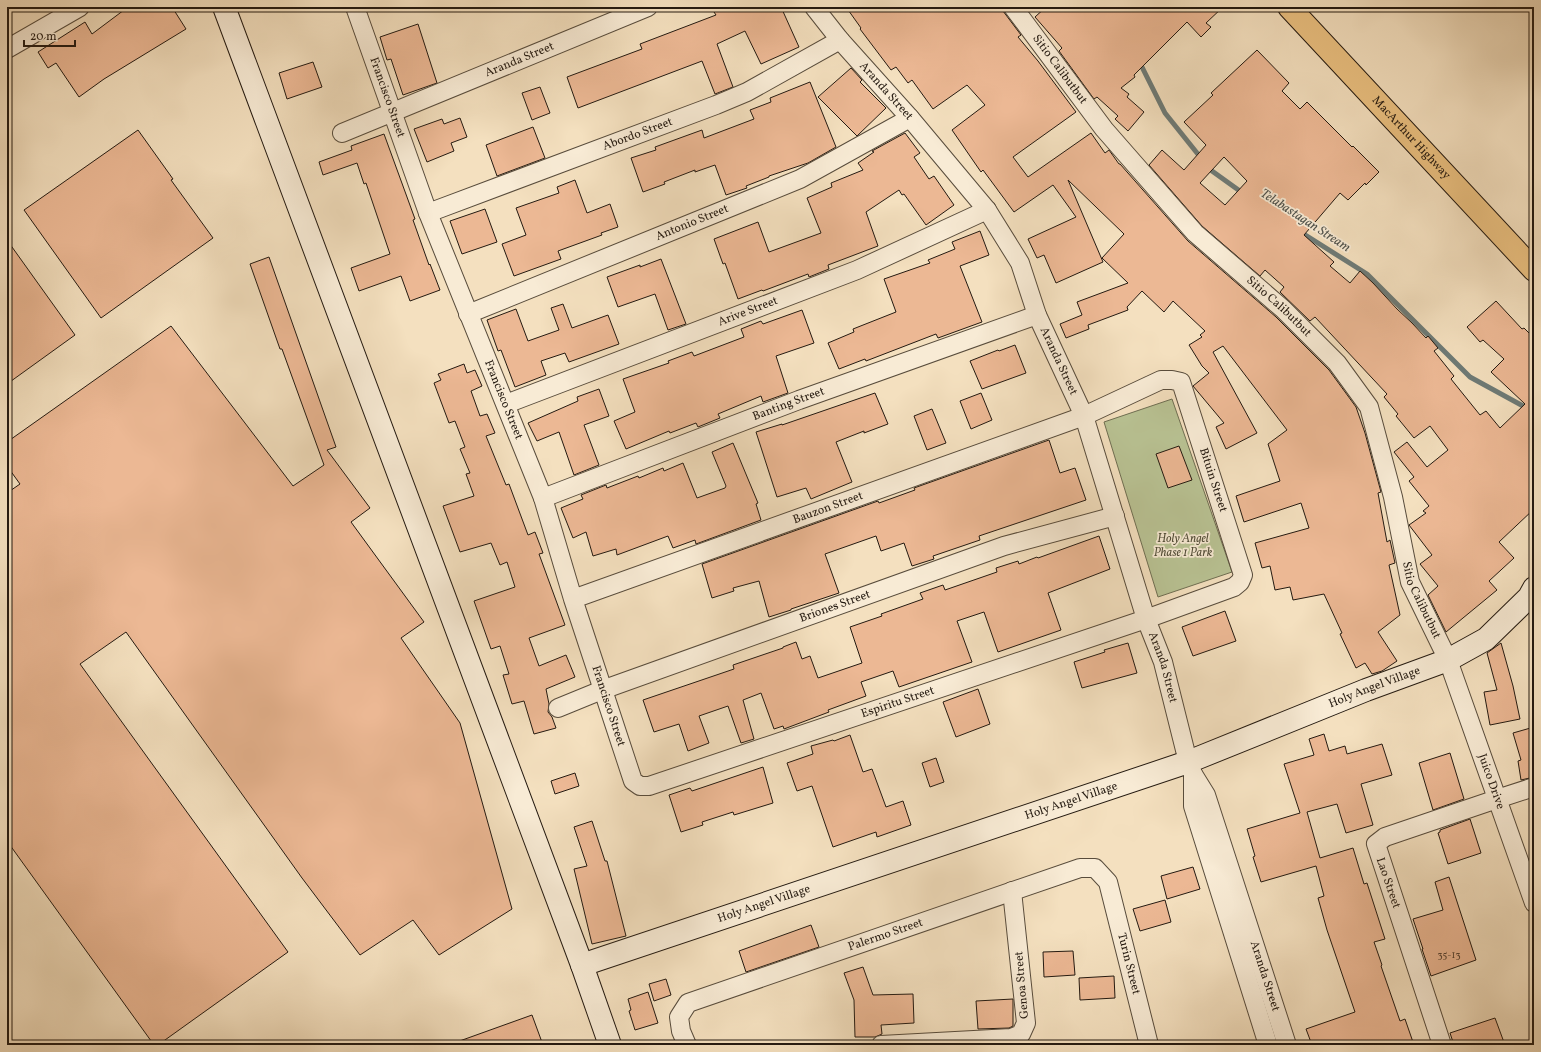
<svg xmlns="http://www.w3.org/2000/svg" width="1541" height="1052" font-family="Vollkorn,serif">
  <rect width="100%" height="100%" fill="#f4e0bf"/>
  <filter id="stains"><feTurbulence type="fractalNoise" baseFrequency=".005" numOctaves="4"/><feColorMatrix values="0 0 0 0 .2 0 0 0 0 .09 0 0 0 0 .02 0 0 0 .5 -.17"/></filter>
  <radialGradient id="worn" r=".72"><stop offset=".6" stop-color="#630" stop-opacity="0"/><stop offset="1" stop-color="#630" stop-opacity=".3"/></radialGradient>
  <path fill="#b9c394" stroke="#6e6e52" d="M1172,399L1232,572L1158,597L1104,422Z"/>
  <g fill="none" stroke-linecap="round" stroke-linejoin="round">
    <path stroke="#6e7b77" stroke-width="5" d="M1139,61L1165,113L1201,158
      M1208,166L1212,171L1244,194
      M1299,231L1367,274L1470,377L1534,412"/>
  </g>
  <path fill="#ecb894" stroke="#241a11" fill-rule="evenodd" d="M128,7H172L186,29L104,79L79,97L56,63L48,68L38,52L85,22L92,34Z
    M726,7H781L799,47L761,64L745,31L717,44L733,87L715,94L702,61L578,108L567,77L642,49L640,44L716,15L714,12Z
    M846,7H1000L1021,35L1018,37L1038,61L1076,112L1013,157L1028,177L1091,133L1105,153L1109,150L1119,164H1120L1188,241L1276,317L1329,370L1356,407L1365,433L1381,492L1378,493L1387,542L1390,540L1395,563L1389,565L1400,615L1378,632L1397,661L1382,671L1372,674L1365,663L1356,668L1340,634L1342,633L1324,594L1293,600L1290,587L1275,590L1270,566L1262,568L1255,543L1309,528L1301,503L1244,522L1236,496L1280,481L1268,444L1287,430L1223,346L1213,352L1257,433L1226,449L1216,427L1224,423L1193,386L1209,373L1202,366L1189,345L1202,337L1200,335L1205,331L1173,301L1164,312L1142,291L1127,307L1128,310L1088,325L1089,329L1066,338L1060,324L1082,315L1077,302L1128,283L1102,258L1124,234L1068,180L1103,262L1056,283L1044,255L1037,258L1028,239L1076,217L1053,185L1014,212L983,170L981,172L952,130L985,105L967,85L933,109L912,80L908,83L896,67L891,70L860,29L861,28Z
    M1046,7H1223L1206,23L1211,27L1201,37L1187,22L1134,75L1135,77L1121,88L1129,94L1127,97L1144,112L1128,131L1115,119L1118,116L1097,97L1094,99L1059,51L1062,48L1035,17Z
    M418,24L437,83L403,95L391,59L387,60L380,37Z
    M1257,50L1289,83L1282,91L1300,109L1307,102L1352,147L1353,146L1379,172L1366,185L1365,183L1348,200L1340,193L1304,235L1334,262L1330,266L1350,283L1360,271L1373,283L1397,309L1412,323L1426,338L1428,336L1438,348L1434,351L1454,376L1451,379L1480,415L1486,411L1500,428L1525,404L1491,372L1504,359L1483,340L1480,342L1467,327L1496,301L1522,329L1524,328L1534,338V509L1499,542L1514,558L1489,581L1497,590L1446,632L1428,595L1438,586L1420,564L1432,555L1409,525L1426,513L1423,511L1429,506L1409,481L1414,477L1394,452L1407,442L1427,467L1448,450L1430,426L1414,438L1396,416L1398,414L1384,397L1387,394L1315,317L1310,321L1280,292L1284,287L1265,270L1260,276L1202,226L1149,165L1162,150L1184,170L1206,145L1184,122L1213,95L1211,93ZM1224,157L1247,181L1225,205L1200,183Z
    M313,62L322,87L287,99L279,73Z
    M851,68L862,80L860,82L886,108L857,136L818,97Z
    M810,82L836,147L808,163L769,176V177L746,186L747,188L726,195L715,165L695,172V170L664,182L665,184L643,192L631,158L656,150L655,147L702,130L704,138L754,119L750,110L771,102L770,98Z
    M540,87L550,113L532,120L522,93Z
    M460,118L467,137L451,143L454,151L427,162L414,129L442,119L444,124Z
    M533,127L545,158L497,176L486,145Z
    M138,130L173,179L171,180L213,238L101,318L24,210Z
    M905,133L920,153L914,157L929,179L934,176L954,205L926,225L904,194L902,195L899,190L866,212L878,246L828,265L829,269L809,277L808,274L763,291L762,290L738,299L725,263L723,264L714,239L758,222L769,252L821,233L807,198L832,187L831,183L863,170L858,163L874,152L872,151Z
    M384,134L415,219L413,220L429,265L430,264L440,290L410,301L401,276L359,291L351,268L390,254L366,183L364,184L357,163L323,175L319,162L352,150L351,146Z
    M575,180L587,213L610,204L618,227L601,233L602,235L558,251L561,259L514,276L502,244L526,235L516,208L559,193L557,187Z
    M485,209L497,242L462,254L450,221Z
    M980,231L989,255L960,266L982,322L938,338L936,334L866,361L865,359L839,369L828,343L854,332L853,329L896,312L884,279L930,263L928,260L955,249L952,242Z
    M7,240L75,335L7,384Z
    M269,257L336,447L327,450L370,508L351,522L424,622L401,638L460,723L512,909L439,955L413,920L360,955L302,878L126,632L80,664L288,952L158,1045H154L7,841V493L20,484L7,466V442L171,326L293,486L324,465L282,349H280L250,264Z
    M661,259L686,324L668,330L655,294L618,307L607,277L640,265V267Z
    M563,304L572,328L608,315L619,344L569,362L565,353L541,361L546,375L515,387L501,350L498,351L487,320L516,309L528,341L559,330L551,308Z
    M802,310L814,343L776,356L788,393L763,402L761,396L718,414L720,418L698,427L696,423L670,433L669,431L626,449L614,421L635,412L623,379L669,363L668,361L692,352L694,356L744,337L741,329L761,321L763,324Z
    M1015,345L1026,373L982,389L970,361L998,350L999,351Z
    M464,364L467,373L475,370L482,386L471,391L480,416L487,414L495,433L486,436L506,485L509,484L528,535L535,532L543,553L539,554L565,625L529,638L539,666L566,655L575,677L546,689L549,704L548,712L552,717L556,728L534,734L524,701L512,704L503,675L509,674L500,646L491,649L474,601L515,587L507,562L500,565L491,543L460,552L443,506L474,496L466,474L470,473L460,449L465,447L455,421L449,423L434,383L441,380L438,374Z
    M599,389L609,416L584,425L599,465L574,475L559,432L537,441L528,423L578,401L577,397Z
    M875,393L888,424L864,433V431L836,442L852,482L811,499L806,488L777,497L756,432L782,424V425Z
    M981,393L992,420L971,429L960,401Z
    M932,409L946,443L927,450L914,416Z
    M1049,440L1060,473L1075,468L1086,500L979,536L980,540L933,556L934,559L912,566L904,543L881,551L876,536L825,554L839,593L791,609V610L769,617L759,581L733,588L734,591L712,598L702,564L878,501L879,503L915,490L914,488Z
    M733,443L758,503L756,504L761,520L696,544L695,540L673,548L668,536L617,555L616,549L593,556L586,532L573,538L561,508L583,499L581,495L606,485L607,488L638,476L639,478L663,468L664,471L683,463L697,498L725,488L726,486L712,452Z
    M1179,446L1192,480L1168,488L1156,454Z
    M1099,536L1110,569L1048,593L1061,630L998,652L984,612L957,621L972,662L899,687L893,671L861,682L866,696L828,710L829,712L784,729L783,726L774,729L761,693L743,700L754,739L741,743L728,706L699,716L709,743L688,751L679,724L654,732L643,700L734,669L733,665L783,648V647L796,642L802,659L810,656L818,678L862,663L850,627L882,616L881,614L923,599L920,593L943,585L945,590L997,572L996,568L1018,561L1019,564L1037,557L1038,558Z
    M1225,611L1236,641L1193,656L1182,627Z
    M1128,643L1137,673L1082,688L1074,662L1105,652L1104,650Z
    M1501,643L1513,686L1520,719L1490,725L1484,692L1497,690L1487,653Z
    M978,689L990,724L956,737L943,702Z
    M1534,727V777L1521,780L1518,761L1521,760L1513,733Z
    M1324,734L1329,751L1345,746L1347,754L1382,744L1392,775L1361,784L1373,825L1346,833L1337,804L1307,812L1320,858L1353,848L1364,884L1367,883L1385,939L1374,942L1382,965L1381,966L1400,1021L1405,1019L1414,1045H1312L1306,1029L1355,1012L1327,930L1318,898L1324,896L1316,866L1261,882L1253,857L1255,856L1247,829L1300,813L1284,764L1314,755L1309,739Z
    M850,735L863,772L872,769L886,807L903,801L911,825L877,837L876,832L833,847L812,786L797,791L787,763L813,754L811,746L833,740L834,741Z
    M1450,753L1464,799L1433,810L1419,763Z
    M936,758L944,782L930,787L922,763Z
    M763,767L773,803L734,815L733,812L702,822L703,825L681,832L669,795L690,788L692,791Z
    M575,773L579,786L555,794L551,781Z
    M1470,819L1481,853L1448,864L1438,833L1440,832V830Z
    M592,821L605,861H607L626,936L592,944L574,869L587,866L574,827Z
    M1193,867L1200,889L1167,899L1161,876Z
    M1449,877L1476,960L1431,976L1422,949H1423L1413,919L1443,910L1435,882Z
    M1165,900L1171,922L1140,931L1133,909Z
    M811,925L819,947L746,972L739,951Z
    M1073,951L1075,975L1044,977L1043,952Z
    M863,967L873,995L913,994L914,1023L881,1025L882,1034L875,1037H855L854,1000L844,973Z
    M1114,976L1115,998L1080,1000L1079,978Z
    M666,979L671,995L654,1001L649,984Z
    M648,992L658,1023L635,1030L629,1011L631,1010L628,999Z
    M1013,999V1026L1009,1028L978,1029L976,1001Z
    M532,1015L543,1045H454V1043Z
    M1495,1018L1505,1045H1454L1450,1033Z"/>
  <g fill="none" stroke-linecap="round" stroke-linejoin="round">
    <g stroke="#584c3c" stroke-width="20">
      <g id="street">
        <path id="s1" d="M355,7L428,213L543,498L573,599L633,781L640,786H649L1146,619L1234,587L1240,582L1243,575L1181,382L1172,380H1161L1084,416L573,599"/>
        <path id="s2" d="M814,7L840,40L910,118L987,210L1020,263L1037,315L1084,416L1146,619L1163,662L1188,762L1193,774L1206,795L1287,1045"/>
        <path id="s3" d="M1013,7L1104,129L1195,233L1283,309L1337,363L1369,407L1393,497L1410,582L1448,660L1534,903"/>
        <path d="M7,49L80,7"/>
        <path id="s4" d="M342,133L648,7"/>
        <path id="s5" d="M428,213L716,105L747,92L840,40"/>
        <path id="s6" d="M468,314L800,179L910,118"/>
        <path id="s7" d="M506,404L857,270L987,210"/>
        <path id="s8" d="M543,498L799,400L1037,315"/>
        <path id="s9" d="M558,708L602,690L1004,546L1115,516"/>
        <path d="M1193,774V806L1268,1045"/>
        <path id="s10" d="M687,1045L681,1031L679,1017L688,1003L1080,868H1095L1108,882L1149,1045"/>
        <path d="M881,1045L1011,1038L1021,1034L1026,1023L1012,891"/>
        <path d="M1442,1045L1376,844L1385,837L1497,799L1534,787"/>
      </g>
    </g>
    <g stroke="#241a11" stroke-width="24">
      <g id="secondary">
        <path d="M224,7L582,965L610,1045"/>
        <path id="s11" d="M582,965L1188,762L1366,690L1448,660L1486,639L1529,597L1534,588"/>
      </g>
    </g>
    <g stroke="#241a11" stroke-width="24">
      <g id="highway">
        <path id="s12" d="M1289,7L1534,270"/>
      </g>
    </g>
    <use href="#street" stroke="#f8ebd5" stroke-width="18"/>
    <use href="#secondary" stroke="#f8ebd5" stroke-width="22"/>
    <use href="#highway" stroke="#eac080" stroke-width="22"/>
  </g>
  <g text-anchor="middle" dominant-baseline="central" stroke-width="3.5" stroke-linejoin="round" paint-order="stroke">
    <g font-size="10" fill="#564232">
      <text x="1449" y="955">35-13</text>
    </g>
    <g font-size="12" fill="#241a11" stroke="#f8ebd5">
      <text stroke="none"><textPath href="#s4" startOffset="192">Aranda Street</textPath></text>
      <text stroke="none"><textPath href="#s3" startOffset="78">Sitio Calibutbut</textPath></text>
      <text stroke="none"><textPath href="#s2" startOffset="111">Aranda Street</textPath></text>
      <text stroke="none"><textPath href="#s1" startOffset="96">Francisco Street</textPath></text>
      <text stroke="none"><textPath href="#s5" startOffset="224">Abordo Street</textPath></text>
      <text stroke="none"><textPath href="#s12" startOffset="179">MacArthur Highway</textPath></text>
      <text stroke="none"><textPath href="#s6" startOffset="242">Antonio Street</textPath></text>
      <text stroke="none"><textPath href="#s3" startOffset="402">Sitio Calibutbut</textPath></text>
      <text stroke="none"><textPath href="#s7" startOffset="259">Arive Street</textPath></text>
      <text stroke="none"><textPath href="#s2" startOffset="435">Aranda Street</textPath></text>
      <text stroke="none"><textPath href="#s1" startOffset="420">Francisco Street</textPath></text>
      <text stroke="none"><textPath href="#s8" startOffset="263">Banting Street</textPath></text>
      <text transform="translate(1213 480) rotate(72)">Bituin Street</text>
      <text transform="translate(828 508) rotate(-20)">Bauzon Street</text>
      <text stroke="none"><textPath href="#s3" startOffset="738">Sitio Calibutbut</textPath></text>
      <text stroke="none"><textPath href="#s9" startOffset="295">Briones Street</textPath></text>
      <text stroke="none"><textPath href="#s2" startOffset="759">Aranda Street</textPath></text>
      <text stroke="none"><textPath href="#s11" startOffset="840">Holy Angel Village</textPath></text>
      <text stroke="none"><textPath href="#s1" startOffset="1103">Espiritu Street</textPath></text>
      <text stroke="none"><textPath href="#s1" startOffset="744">Francisco Street</textPath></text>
      <text stroke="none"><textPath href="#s3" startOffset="933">Juico Drive</textPath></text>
      <text stroke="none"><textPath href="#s11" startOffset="516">Holy Angel Village</textPath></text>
      <text transform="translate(1388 883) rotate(71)">Lao Street</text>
      <text stroke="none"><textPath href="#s11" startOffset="192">Holy Angel Village</textPath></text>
      <text stroke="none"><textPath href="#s10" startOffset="255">Palermo Street</textPath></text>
      <text stroke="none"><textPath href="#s10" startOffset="579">Turin Street</textPath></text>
      <text stroke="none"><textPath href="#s2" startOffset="1085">Aranda Street</textPath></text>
      <text transform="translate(1022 985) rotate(-95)">Genoa Street</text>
    </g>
    <g font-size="12" font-style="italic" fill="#514d38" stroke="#f8ebd5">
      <text x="1183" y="539">Holy Angel<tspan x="1183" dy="14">Phase 1 Park</tspan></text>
    </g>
    <g font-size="13" font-style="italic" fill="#4f524c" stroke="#f8ebd5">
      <text transform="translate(1305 221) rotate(33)">Telabastagan Stream</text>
    </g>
  </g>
  <rect width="1541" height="1052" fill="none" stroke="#f4e0bf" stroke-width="24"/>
  <rect x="8" y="8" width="1525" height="1036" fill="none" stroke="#241a11" stroke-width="2"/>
  <rect x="12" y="12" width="1517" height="1028" fill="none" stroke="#241a11"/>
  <path d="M24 40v6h51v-6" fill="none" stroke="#241a11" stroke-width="2"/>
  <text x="30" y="40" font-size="12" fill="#241a11" stroke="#f8ebd5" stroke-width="3" paint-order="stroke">20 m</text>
  <rect width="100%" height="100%" filter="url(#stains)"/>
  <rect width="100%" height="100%" fill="url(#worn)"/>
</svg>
